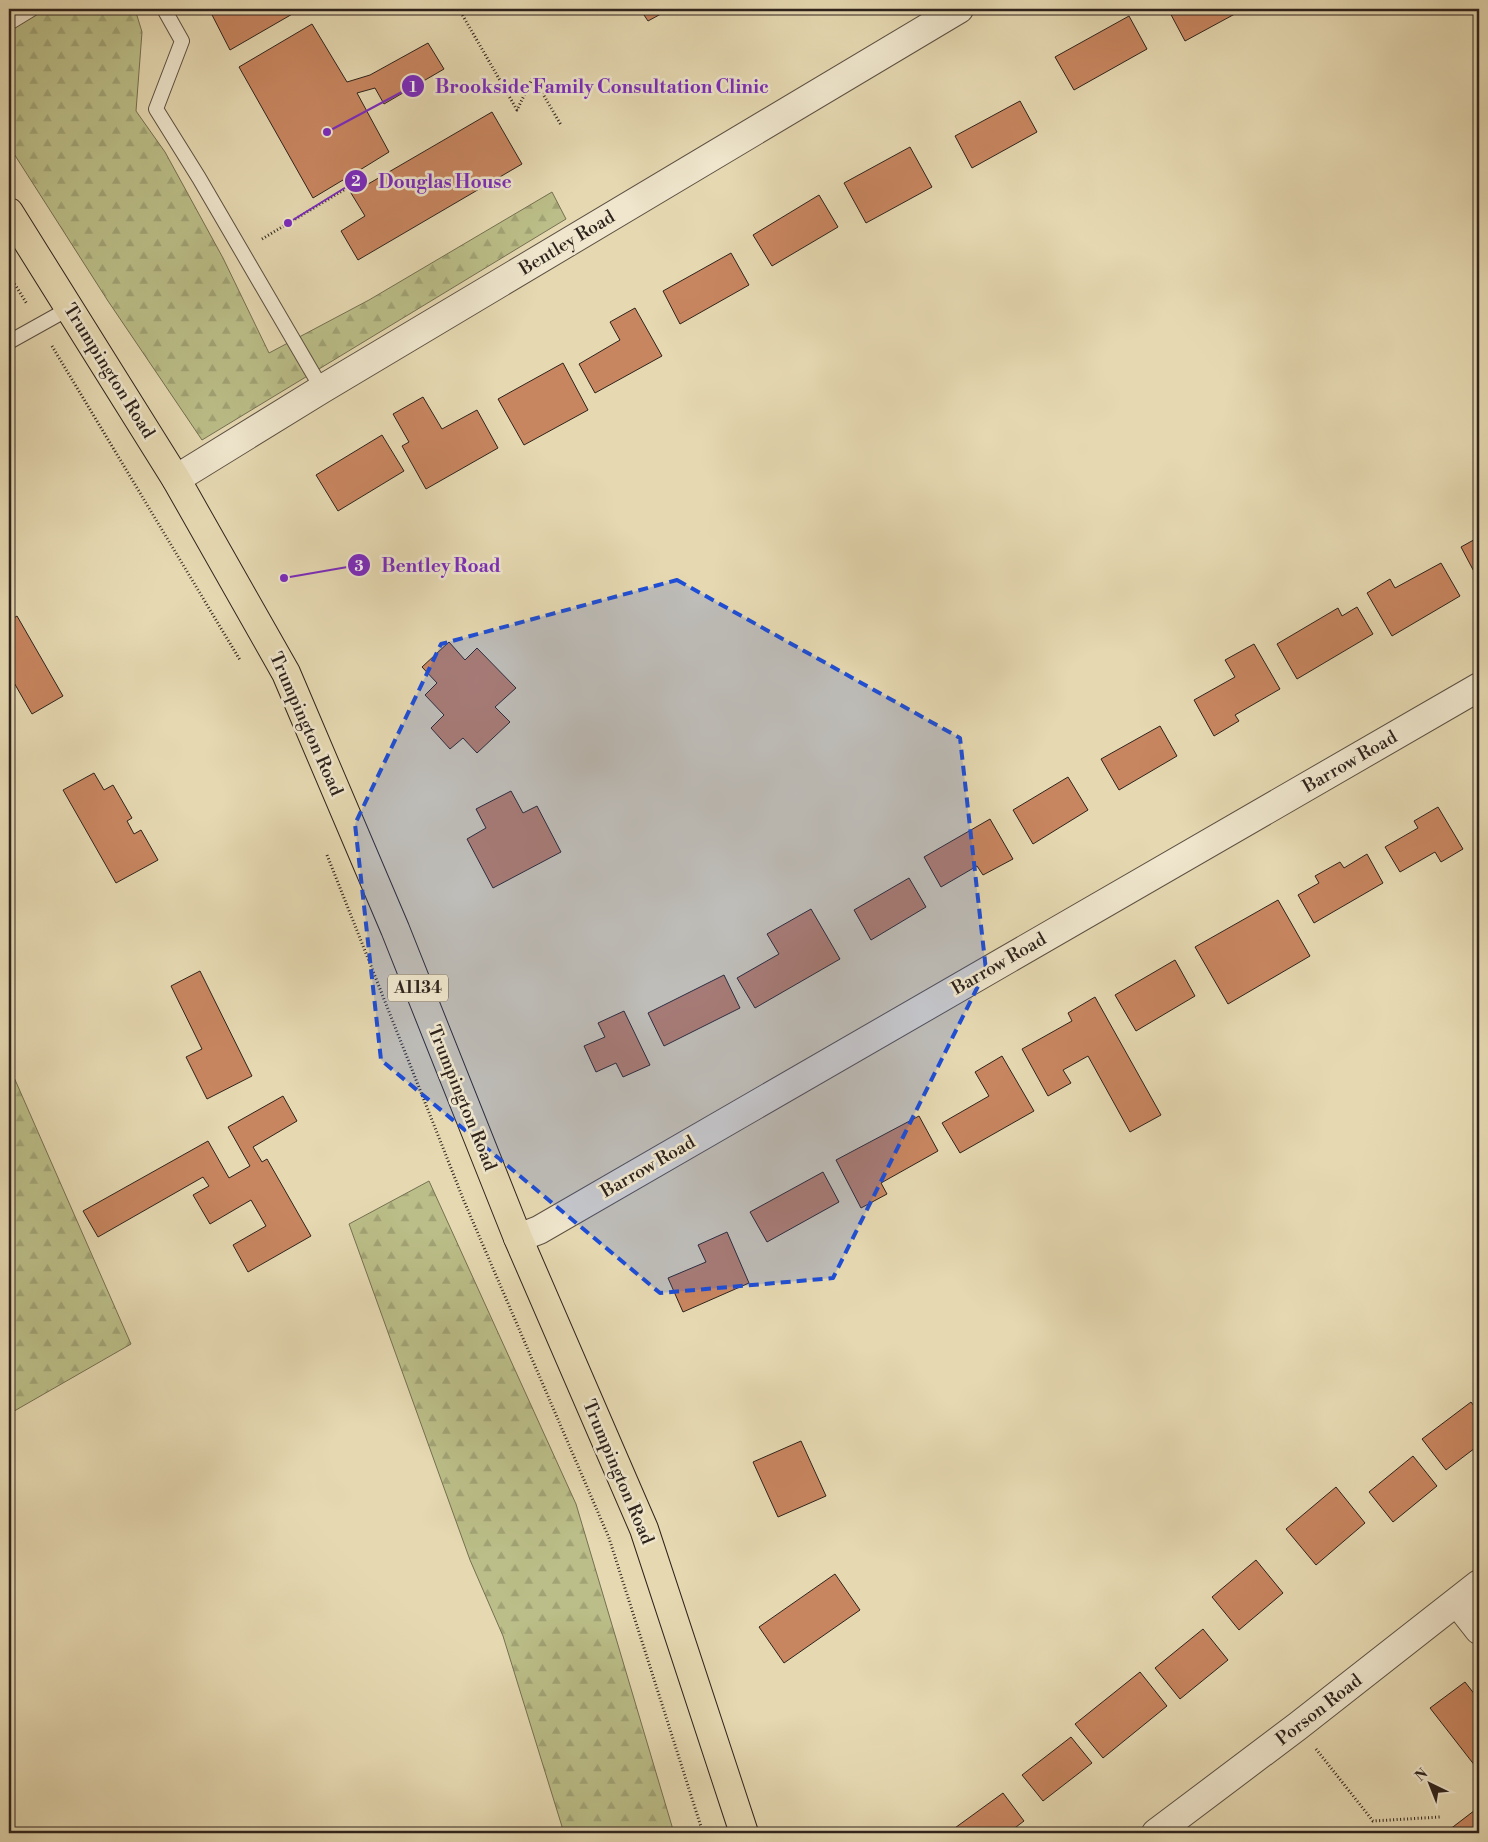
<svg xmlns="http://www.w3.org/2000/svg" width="1488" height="1842" font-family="'Libre Bodoni',serif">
  <defs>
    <pattern id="forest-firs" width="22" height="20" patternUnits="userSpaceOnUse" patternTransform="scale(1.25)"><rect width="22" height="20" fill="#bbbe88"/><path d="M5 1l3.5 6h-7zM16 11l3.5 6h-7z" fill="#a1a375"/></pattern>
  </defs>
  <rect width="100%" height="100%" fill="#e6d9b2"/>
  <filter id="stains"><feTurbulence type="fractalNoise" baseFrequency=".004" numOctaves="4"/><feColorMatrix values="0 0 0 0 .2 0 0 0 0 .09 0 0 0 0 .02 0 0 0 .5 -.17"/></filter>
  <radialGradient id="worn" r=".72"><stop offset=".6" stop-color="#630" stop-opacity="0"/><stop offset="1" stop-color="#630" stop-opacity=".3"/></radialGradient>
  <path fill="url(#forest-firs)" stroke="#747052" d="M9,9H135L142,32L136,111L165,152L223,258L269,353L369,300L552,192L566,219L202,440L108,301L9,146Z
    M9,1066L131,1344L9,1414V1287L14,1280L9,1260Z
    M429,1181L576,1504L674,1833H564L503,1636L470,1560L349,1224Z"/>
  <path fill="#c88660" stroke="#2e231c" d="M209,9H301L230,50Z
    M640,9H670L648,21Z
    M1168,9H1244L1185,41Z
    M1129,16L1147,49L1074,90L1055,57Z
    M312,24L347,82L370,75L428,43L444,69L384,104L375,88L357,93L389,152L355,173L363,187L492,112L522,164L358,260L341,231L365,216L343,180L313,198L239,67Z
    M1020,101L1037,132L972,168L955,136Z
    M910,147L932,187L866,223L844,183Z
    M819,195L838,227L772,266L753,235Z
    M731,253L749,285L680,324L663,291Z
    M635,308L662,356L595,393L579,364L620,340L610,322Z
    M563,363L588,410L524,445L498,399Z
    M423,397L442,429L477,410L498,448L426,489L402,446L409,442L393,414Z
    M382,435L404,471L338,511L316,475Z
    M1479,537V581L1461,547Z
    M1441,563L1460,596L1392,636L1367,593L1390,579L1395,588Z
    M1357,607L1373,634L1297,679L1277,644L1338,608L1342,616Z
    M17,616L63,696L32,714L9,674V621Z
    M449,642L465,660L477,648L516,688L495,707L510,722L477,753L463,738L450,749L431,728L444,715L425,695L437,683L422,667Z
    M1254,644L1280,689L1235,715L1239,721L1214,736L1194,700L1235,677L1225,660Z
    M1160,726L1177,756L1119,790L1101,759Z
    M94,773L104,790L113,785L132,818L127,821L134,834L141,830L158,860L116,883L63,790Z
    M1068,777L1088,810L1033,844L1013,810Z
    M511,791L523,813L537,806L561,852L493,888L467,839L486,828L476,809Z
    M1438,807L1463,849L1441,862L1435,852L1400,872L1385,847L1418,828L1414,821Z
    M990,819L1013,859L983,875L977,866L941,887L924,857Z
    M1367,854L1383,883L1314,923L1298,895L1319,883L1315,876L1340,862L1344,868Z
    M909,878L926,907L871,940L854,910Z
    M1278,900L1310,956L1228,1004L1195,947Z
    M811,909L840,959L755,1008L737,978L779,954L767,934Z
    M1175,960L1195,996L1136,1031L1115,995Z
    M200,971L252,1076L207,1099L186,1057L202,1049L171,986Z
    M724,975L740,1008L664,1046L648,1013Z
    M1095,997L1161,1115L1130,1132L1088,1056L1063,1070L1071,1083L1048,1096L1022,1049L1072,1021L1068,1013Z
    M624,1011L650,1065L623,1077L616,1063L596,1072L584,1046L605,1037L598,1023Z
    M1002,1056L1034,1111L960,1153L942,1123L989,1096L975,1072Z
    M283,1096L297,1121L253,1147L262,1162L267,1159L311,1236L248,1272L233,1245L266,1226L251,1200L210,1224L193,1195L209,1186L203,1177L98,1237L83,1211L208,1141L229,1178L250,1166L228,1127Z
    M919,1116L938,1151L881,1183L887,1194L861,1208L836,1160Z
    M823,1172L839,1202L767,1242L750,1212Z
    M727,1232L749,1283L683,1312L668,1278L706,1262L698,1245Z
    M1471,1402L1479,1413V1445L1446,1470L1422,1439Z
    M801,1441L826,1496L778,1517L753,1462Z
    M1413,1456L1437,1486L1393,1522L1369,1492Z
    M1336,1487L1365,1523L1316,1565L1286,1529Z
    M1256,1560L1283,1593L1239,1630L1212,1597Z
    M835,1574L860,1610L784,1663L759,1627Z
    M1203,1629L1228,1660L1180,1699L1155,1668Z
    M1140,1672L1167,1706L1103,1758L1075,1724Z
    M1465,1682L1479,1700V1771L1430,1708Z
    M1071,1737L1092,1763L1043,1801L1022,1775Z
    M1003,1793L1024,1821L1008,1833H948Z
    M1479,1807V1833H1445Z"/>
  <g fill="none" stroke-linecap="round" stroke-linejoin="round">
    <g stroke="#5c5042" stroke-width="16">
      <path id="lane" d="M164,9L182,41L156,109L199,178L322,389
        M9,23L32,9
        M9,342L70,308"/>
    </g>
    <g stroke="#5c5042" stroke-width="30">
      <path id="street" d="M176,479L322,389L959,9
        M518,1238L539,1230L1479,687
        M1457,1602L1479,1630
        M1156,1833L1298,1726L1479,1584"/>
    </g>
    <g stroke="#2e231c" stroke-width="30">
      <path id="primary" d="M9,212L176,479L286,673L395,929L518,1238L644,1529L744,1833"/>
    </g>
    <path stroke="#2e231c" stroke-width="3" stroke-dasharray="1 2.5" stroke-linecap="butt" d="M326,9H328
      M459,9L517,110L533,77L561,125
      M262,239L347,188
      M9,275L27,304
      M52,346L240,660
      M327,855L464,1201L609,1538L703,1833
      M1316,1749L1373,1821L1440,1817"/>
    <use href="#lane" stroke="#efe6cd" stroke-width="14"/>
    <use href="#street" stroke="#efe6cd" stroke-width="28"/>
    <use href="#primary" stroke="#e6d9b2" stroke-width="28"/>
  </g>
  <path fill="#1d4ed8" fill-opacity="0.2" stroke="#1d4ed8" stroke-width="4" stroke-dasharray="10 6" stroke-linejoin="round" d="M677,580L960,738L986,970L833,1278L660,1293L381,1060L355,824L441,644Z"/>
  <g text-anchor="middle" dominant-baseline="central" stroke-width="5" stroke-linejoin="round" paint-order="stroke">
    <rect fill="#efe6cd" stroke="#685e51" stroke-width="1" x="388" y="974.5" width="60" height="27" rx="4"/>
    <g font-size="16" font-weight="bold" fill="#2e231c">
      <text x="418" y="988">A1134</text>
    </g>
    <g font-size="18" fill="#2e231c" stroke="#efe6cd">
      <text transform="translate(567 243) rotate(-31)">Bentley Road</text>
      <text transform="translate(109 371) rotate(58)">Trumpington Road</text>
      <text transform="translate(306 724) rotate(66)">Trumpington Road</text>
      <text transform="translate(1350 762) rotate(-30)">Barrow Road</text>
      <text transform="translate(999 964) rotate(-30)">Barrow Road</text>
      <text transform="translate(462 1098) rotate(68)">Trumpington Road</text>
      <text transform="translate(648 1167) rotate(-30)">Barrow Road</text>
      <text transform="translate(618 1472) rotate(67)">Trumpington Road</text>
      <text transform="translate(1319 1710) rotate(-38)">Porson Road</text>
    </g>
  </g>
  <path fill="none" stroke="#7b2cbf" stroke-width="2" d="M327 132L413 86M288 223L356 181M284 578L359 565"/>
  <g fill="#7b2cbf" stroke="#efe6cd" stroke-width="2">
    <circle cx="327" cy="132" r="5"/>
    <circle cx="288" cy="223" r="5"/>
    <circle cx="284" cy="578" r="5"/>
    <circle cx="413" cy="86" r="12"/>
    <circle cx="356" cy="181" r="12"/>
    <circle cx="359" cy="565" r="12"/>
  </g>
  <g font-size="15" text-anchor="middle" font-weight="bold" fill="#fff">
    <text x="413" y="92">1</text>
    <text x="356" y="186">2</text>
    <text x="359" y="571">3</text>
  </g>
  <g font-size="19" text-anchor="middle" font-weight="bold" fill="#7b2cbf" stroke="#efe6cd" stroke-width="5" stroke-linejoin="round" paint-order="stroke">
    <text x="602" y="93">Brookside Family Consultation Clinic</text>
    <text x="445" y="188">Douglas House</text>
    <text x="441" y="572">Bentley Road</text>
  </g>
  <rect width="1488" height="1842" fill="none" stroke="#e6d9b2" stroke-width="30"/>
  <rect x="10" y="10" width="1468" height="1822" fill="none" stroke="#2e231c" stroke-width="2.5"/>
  <rect x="15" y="15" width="1458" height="1812" fill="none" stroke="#2e231c"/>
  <g transform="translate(1430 1784) rotate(317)" stroke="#efe6cd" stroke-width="4" paint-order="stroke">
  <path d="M0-4L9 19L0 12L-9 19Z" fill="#2e231c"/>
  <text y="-8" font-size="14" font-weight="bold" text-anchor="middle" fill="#2e231c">N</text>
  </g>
  <rect width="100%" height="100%" filter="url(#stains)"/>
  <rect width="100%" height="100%" fill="url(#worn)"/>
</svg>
